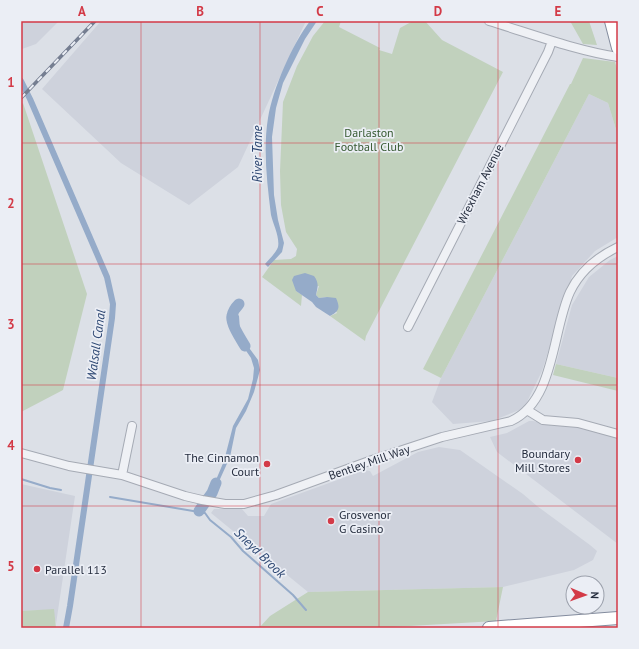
<svg xmlns="http://www.w3.org/2000/svg" width="639" height="649" font-family="'PT Sans',sans-serif">
  <rect width="100%" height="100%" fill="#dce0e7"/>
  <path fill="#ced2dc" d="M21,21H59L36,44L22,49L21,47Z
    M101,21H306L238,167L189,205L121,163L42,89Z
    M589,94L608,103L618,136V237L595,251L572,276L542,371L524,408L492,421L453,424L432,402L441,378Z
    M618,256V378L556,364L572,305L589,277L610,260Z
    M529,421H533L554,426H579L618,439V544L497,452L490,437L507,433Z
    M439,447L460,450L523,494L537,506L590,545L597,551L593,560L574,570L503,587L308,592L211,513L214,509H242L248,516H264L271,504L365,470L370,471L373,476L418,452Z
    M21,484L75,496L56,624L53,610L21,611Z"/>
  <path fill="#c1d1bd" d="M325,21H341L339,27L380,48L379,50L392,54L400,28L413,21H425L442,40L503,72L366,336L365,341L330,316L337,313L327,297L319,298L316,295L319,286L296,291L302,295L301,306L262,277L274,260L291,259L296,256L297,249L286,232L281,205L280,171L283,102L297,66L313,36Z
    M570,21H589L597,45L583,44Z
    M583,58L615,62L618,72V136L608,103L589,94L441,378L423,369L570,84H571Z
    M23,103L87,294L63,390L21,412V105Z
    M556,364L618,378V391L553,375Z
    M503,587L496,621L375,628H259L270,616L308,592Z
    M54,609L56,628H21V611Z"/>
  <path fill="#95abc9" d="M310,21H317L305,39L283,83L276,108L272,137L274,195L278,220L284,243L282,252L268,267L265,264C269,259 276,253 278,247C280,237 273,224 271,215C267,183 263,149 268,118C273,88 292,45 310,21Z
    M305,273L314,276C319,283 318,286 316,295L319,298L327,297L336,298C340,307 340,311 330,316L316,307L312,302L296,291L292,280L294,276Z
    M236,302L239,304V309L237,313L239,316L240,330L247,345L258,360L260,370L254,392L246,411L236,428L230,457L216,488L213,496L207,494L213,487L224,461L233,426L248,399L253,379L254,368L251,358L236,336L227,317Z"/>
  <g fill="none" stroke-linecap="round" stroke-linejoin="round">
    <path stroke="#95abc9" stroke-width="2" d="M21,479L50,488L61,490
      M110,497L205,513L210,520L231,537L243,551L293,595L306,610"/>
    <path stroke="#95abc9" stroke-width="6" d="M21,81L30,99L107,277L113,304L112,318L70,606L66,628"/>
    <path stroke="#95abc9" stroke-width="11" d="M239,304C236,307 233,311 232,316C230,323 241,339 245,346
      M199,511L212,493L216,483"/>
    <g stroke="#a5aab4" stroke-width="10">
      <path id="minor" d="M489,21C532,34 574,50 618,57
        M408,327L548,52L552,41
        M527,410L543,420L578,423L618,434
        M21,453L69,466L122,475L185,496L202,500L225,504H244L276,495L372,460L442,437L511,421C555,401 552,331 570,292C580,271 597,257 618,247
        M122,475L132,426"/>
    </g>
    <g stroke="#838c9e" stroke-width="14">
      <path id="highway" d="M611,21L618,48
        M489,628L618,618"/>
    </g>
    <use href="#minor" stroke="#eff1f5" stroke-width="8"/>
    <use href="#highway" stroke="#fff" stroke-width="12"/>
    <g stroke="#757e91" stroke-width="3.5">
      <path id="rail" d="M21,98L95,21"/>
    </g>
    <use href="#rail" stroke="#ebeef5" stroke-width="2" stroke-dasharray="6" stroke-linecap="butt"/>
  </g>
  <path fill="none" stroke="#d33a47" stroke-width="1" stroke-opacity="0.55" d="M141,21V628M260,21V628M379,21V628M498,21V628M21,143H618M21,264H618M21,385H618M21,506H618"/>
  <g fill="#d33a47" stroke="#ebeef5" stroke-width="1.5">
    <circle cx="578" cy="460" r="4"/>
    <circle cx="267" cy="464" r="4"/>
    <circle cx="331" cy="521" r="4"/>
    <circle cx="37" cy="569" r="4"/>
  </g>
  <g text-anchor="middle" dominant-baseline="central" stroke-width="3.5" stroke-linejoin="round" paint-order="stroke">
    <g font-size="12" fill="#375a32" stroke="#ebeef5">
      <text x="369" y="132">Darlaston<tspan x="369" dy="14">Football Club</tspan></text>
    </g>
    <g font-size="12" fill="#252d3e" stroke="#ebeef5">
      <text transform="translate(480 184) rotate(-63)">Wrexham Avenue</text>
      <text transform="translate(369 462) rotate(-19)">Bentley Mill Way</text>
    </g>
    <g font-size="12" fill="#252d3e" stroke="#ebeef5" text-anchor="end">
      <text x="570" y="453">Boundary<tspan x="570" dy="14">Mill Stores</tspan></text>
      <text x="259" y="457">The Cinnamon<tspan x="259" dy="14">Court</tspan></text>
      <text x="339" y="514" text-anchor="start">Grosvenor<tspan x="339" dy="14">G Casino</tspan></text>
      <text x="45" y="569" text-anchor="start">Parallel 113</text>
    </g>
    <g font-size="13" font-style="italic" fill="#2e4873" stroke="#ebeef5">
      <text transform="translate(257 154) rotate(-90)">River Tame</text>
      <text transform="translate(96 345) rotate(-82)">Walsall Canal</text>
      <text transform="translate(260 553) rotate(44)">Sneyd Brook</text>
    </g>
  </g>
  <rect width="639" height="649" fill="none" stroke="#ebeef5" stroke-width="44"/>
  <g transform="translate(585 595) rotate(92)"><circle r="19" fill="#ebeef5" stroke="#9ca1ac"/>
  <path d="M0-3L7 15L0 10L-7 15Z" fill="#d33a47"/>
  <text y="-6" font-size="11" font-weight="bold" text-anchor="middle" fill="#252d3e">N</text>
  </g>
  <rect x="22" y="22" width="595" height="605" fill="none" stroke="#d33a47" stroke-width="1.5"/>
  <g font-size="13" text-anchor="middle" font-weight="bold" fill="#d33a47">
    <text x="82" y="16">A</text>
    <text x="200" y="16">B</text>
    <text x="320" y="16">C</text>
    <text x="438" y="16">D</text>
    <text x="558" y="16">E</text>
    <text x="11" y="87">1</text>
    <text x="11" y="208">2</text>
    <text x="11" y="329">3</text>
    <text x="11" y="450">4</text>
    <text x="11" y="571">5</text>
  </g>
</svg>
